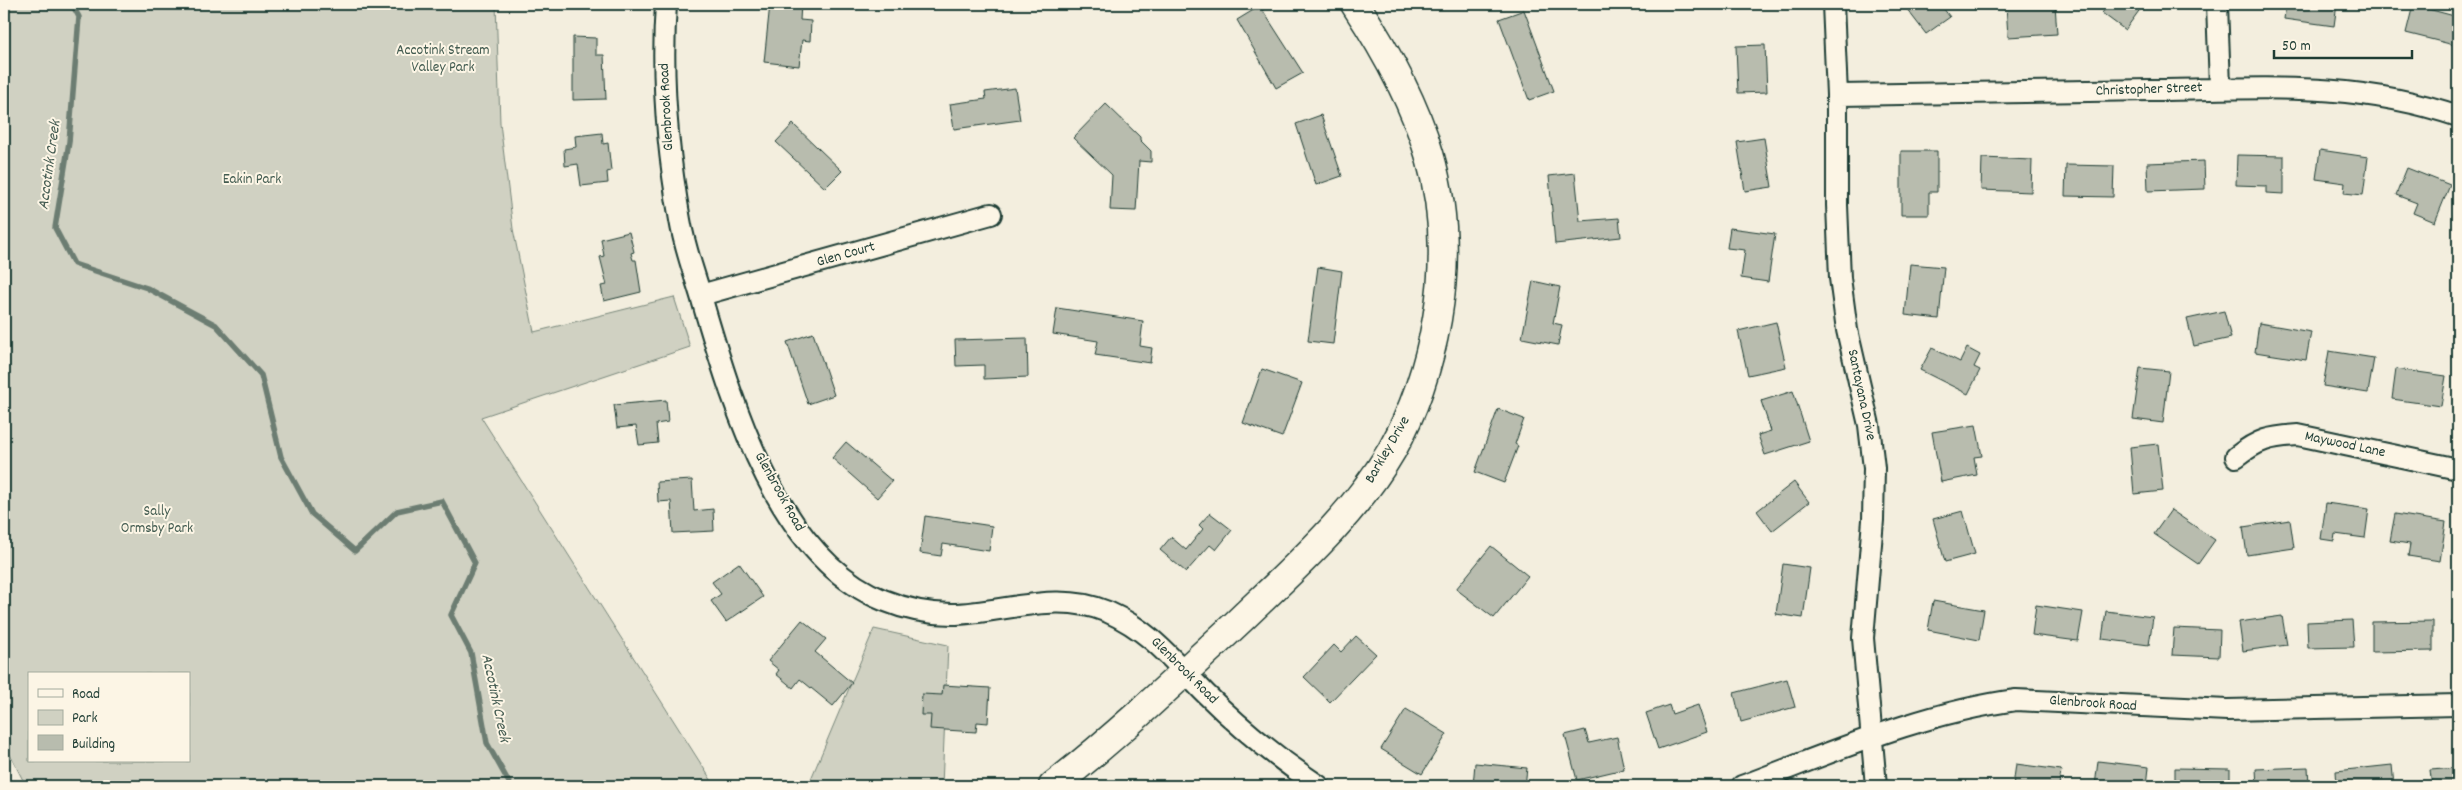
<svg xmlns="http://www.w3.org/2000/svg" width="2462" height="790" font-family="Dekko,sans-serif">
  <rect width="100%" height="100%" fill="#f3eede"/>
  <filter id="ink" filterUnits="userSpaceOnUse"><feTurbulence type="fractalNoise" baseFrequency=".02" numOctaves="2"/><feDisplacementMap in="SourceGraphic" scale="10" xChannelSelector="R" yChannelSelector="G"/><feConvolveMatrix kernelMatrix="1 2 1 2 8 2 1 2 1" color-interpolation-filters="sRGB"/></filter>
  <g filter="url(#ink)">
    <path fill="#d0d1c2" stroke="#78877b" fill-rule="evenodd" d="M4,4H496L500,123L513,229L534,332L674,297L690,347L481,417L715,786H26L4,743ZM29,674H189V761H29Z
      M874,629L948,645L942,786H808Z"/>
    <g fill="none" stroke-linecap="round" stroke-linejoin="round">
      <path stroke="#6c7d72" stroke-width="5.5" d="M72,4L79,17L69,142L55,228L74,264L147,288L216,325L261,375L281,457L312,514L355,551L397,511L442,501L475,563L451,615L471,653L487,743L511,786"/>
    </g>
    <path fill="#b8bcae" stroke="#1f3d34" d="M770,4H801L800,20L811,21L810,41L802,40L799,66L764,62Z
      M1903,4H1940L1950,17L1926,34Z
      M2006,4H2055L2057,34L2008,37Z
      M2109,4H2144L2125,30L2102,13Z
      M2286,4H2337L2334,26L2284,19Z
      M2413,5L2458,17V30L2454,45L2406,33Z
      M1260,6L1303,73L1276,88L1237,20Z
      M1524,10L1554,91L1529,100L1499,19Z
      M573,37L596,38V55H604L606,99L573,100Z
      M1765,45L1767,92L1738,93L1736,46Z
      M1015,88L1020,120L954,129L950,104L986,99L985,92Z
      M1106,104L1140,137V140L1151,151V162L1139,161L1136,211L1110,210L1112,175L1073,138Z
      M1321,115L1342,176L1316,185L1296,124Z
      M793,124L842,171L825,188L776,142Z
      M602,133L603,144L608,143L611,171L607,172L608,183L581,186L578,164L565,166L564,149L576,147L575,136Z
      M1764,138L1772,187L1745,191L1737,142Z
      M2320,150L2368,157L2363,195L2344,193L2345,183L2316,179Z
      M1901,151H1937V192H1929V215H1901Z
      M2237,155L2284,156V194L2266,193V186L2236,185Z
      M1982,158L2032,160L2031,192L1981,190Z
      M2204,161L2205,189L2148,191L2147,163Z
      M2066,165L2114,166L2113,197L2065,196Z
      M2407,168L2450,185L2435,222L2413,213L2417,203L2396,195Z
      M1575,173L1580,221L1619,218L1621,237L1555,244L1549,176Z
      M1730,228L1775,234L1768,282L1741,278L1745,250L1727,248Z
      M629,232L634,252L631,253L633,260H636L641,292L604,301L601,286L607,285L600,257L604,256L601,239Z
      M1910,264L1944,267L1939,319L1905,315Z
      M1318,267L1342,271L1333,344L1308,341Z
      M1533,281L1560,287L1553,323L1562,325L1558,345L1522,338Z
      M1057,308L1143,321L1140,346L1152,348L1150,363L1095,355L1098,341L1053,334Z
      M2224,311L2231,338L2194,346L2187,319Z
      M1776,322L1786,367L1748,375L1738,331Z
      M2259,323L2311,332L2306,360L2255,352Z
      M813,333L834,395L808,404L787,342Z
      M1027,338L1028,377L984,379V365L956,366L955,340Z
      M1932,348L1960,362L1967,348L1980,355L1974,367L1980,370L1968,394L1920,370Z
      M2329,351L2374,358L2368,393L2323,386Z
      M2140,368L2169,371L2163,423L2133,419Z
      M1262,369L1302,383L1282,437L1243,423Z
      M2396,369L2446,376L2441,406L2392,399Z
      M1793,391L1809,441L1765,455L1758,435L1771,431L1761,401Z
      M666,400L668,422L656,424L658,443L639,445L636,426L617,428L614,405Z
      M1498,409L1524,419L1515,444L1518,446L1504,483L1475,472Z
      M1976,425L1982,456L1974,457L1977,475L1941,482L1932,432Z
      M846,442L892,481L877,498L832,458Z
      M2158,444L2163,491L2134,494L2130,447Z
      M692,480L694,511L713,509L714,531L673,533L671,501L658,502L657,482Z
      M1794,482L1809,502L1772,531L1757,511Z
      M2326,503L2369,509L2365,538L2335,534L2334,541L2321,539Z
      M2171,510L2215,540L2198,564L2154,534Z
      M1963,511L1975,554L1945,562L1933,519Z
      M1210,513L1232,530L1216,550L1210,545L1186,572L1160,550L1171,537L1186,550L1203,529L1199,525Z
      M2395,514L2446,522L2440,561L2408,556L2410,544L2390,541Z
      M925,516L992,526L989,551L943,544L941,556L920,553Z
      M2290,520L2294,548L2247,555L2243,527Z
      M1491,546L1528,576L1494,618L1456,589Z
      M739,563L763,597L726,622L711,601L721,594L712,582Z
      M1783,564L1810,568L1803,618L1776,614Z
      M1933,601L1984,610L1979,640L1928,630Z
      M2036,605L2083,612L2078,641L2032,635Z
      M2106,611L2153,617L2149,645L2102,639Z
      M2282,616L2287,645L2243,651L2239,622Z
      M802,620L826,639L815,652L852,683L833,706L800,679L793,688L776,674L779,670L768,661Z
      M2352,620L2354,647L2308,648L2307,622Z
      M2433,621V651L2372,652V622Z
      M2458,621V655L2452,622Z
      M2174,628L2220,630L2219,657L2172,655Z
      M1356,636L1376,654L1330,702L1304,677L1334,645L1341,652Z
      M1787,679L1795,707L1741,722L1734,693Z
      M943,685L990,688L988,723L977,722L976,732L930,729L931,715H921L922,694L942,695Z
      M1669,705L1672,714L1698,705L1707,732L1658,749L1646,713Z
      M1406,709L1447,734L1422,774L1381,749Z
      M1585,730L1589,743L1617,737L1624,769L1577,780L1565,735Z
      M2098,761L2149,767L2147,786H2095Z
      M1475,763L1527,768L1525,786H1473Z
      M2016,764L2061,770L2059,786H2013Z
      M2392,765L2394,786H2337L2336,771Z
      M2308,767L2309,786H2257L2256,769Z
      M2175,768L2230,769V786H2175Z
      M2458,768V786H2432L2430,770Z"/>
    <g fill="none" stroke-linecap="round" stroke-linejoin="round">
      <g stroke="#1f3d34" stroke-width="24">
        <path id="street" d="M666,4C661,76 667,148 680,220C685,251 697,280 705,310C734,408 779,558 883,600C905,609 928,614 952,614C1004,613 1057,590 1108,612C1151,631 1174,662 1206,694C1240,728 1280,760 1319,786
          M1833,4L1837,95V205L1840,278L1847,330L1869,425L1874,468L1873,520L1863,638L1876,786
          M2217,4L2220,87
          M1837,95C1942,94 2047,92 2151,90C2259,89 2353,80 2458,116
          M701,295L991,214
          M2236,457C2259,439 2269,437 2298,435L2458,469
          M1742,786C1831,753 1920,713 2016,700L2227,710L2458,705"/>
      </g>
      <g stroke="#1f3d34" stroke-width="31">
        <path id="secondary" d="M1053,786C1117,736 1176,680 1236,624C1291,571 1353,517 1392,450C1415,409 1429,365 1437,319C1458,196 1422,106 1355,4"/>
      </g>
      <use href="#street" stroke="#fcf5e5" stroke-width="20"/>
      <use href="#secondary" stroke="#fcf5e5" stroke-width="28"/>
    </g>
  </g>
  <g text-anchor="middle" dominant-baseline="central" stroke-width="4" stroke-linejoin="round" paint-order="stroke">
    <g font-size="15" fill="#425b50" stroke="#fcf5e5">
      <text x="443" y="51">Accotink Stream<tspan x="443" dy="17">Valley Park</tspan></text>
      <text x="252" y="180">Eakin Park</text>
      <text x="157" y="512">Sally<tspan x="157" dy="17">Ormsby Park</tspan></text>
    </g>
    <g font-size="15" fill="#1f3d34" stroke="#fcf5e5">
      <text transform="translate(2149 90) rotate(-2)">Christopher Street</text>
      <text transform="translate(667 107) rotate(-93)">Glenbrook Road</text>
      <text transform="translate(846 255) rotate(-16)">Glen Court</text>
      <text transform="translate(1861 395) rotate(78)">Santayana Drive</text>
      <text transform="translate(2345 445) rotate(12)">Maywood Lane</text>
      <text transform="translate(1388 450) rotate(-60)">Barkley Drive</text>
      <text transform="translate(779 492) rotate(61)">Glenbrook Road</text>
      <text transform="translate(1184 671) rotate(45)">Glenbrook Road</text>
      <text transform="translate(2093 704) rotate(4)">Glenbrook Road</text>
    </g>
    <g font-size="16" font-style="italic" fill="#465d53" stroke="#fcf5e5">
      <text transform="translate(50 165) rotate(-82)">Accotink Creek</text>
      <text transform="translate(495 698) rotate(78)">Accotink Creek</text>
    </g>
  </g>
  <rect width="2462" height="790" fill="none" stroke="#fcf5e5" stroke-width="20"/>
  <rect x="10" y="10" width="2442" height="770" fill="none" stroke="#1f3d34" stroke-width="2" filter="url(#ink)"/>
  <rect x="28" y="672" width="162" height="90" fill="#fcf5e5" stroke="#a4ab9e"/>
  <rect x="38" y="689" width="25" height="8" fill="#fcf5e5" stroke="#a4ab9e"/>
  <text x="72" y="698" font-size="15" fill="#1f3d34">Road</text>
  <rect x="38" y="710" width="25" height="15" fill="#d0d1c2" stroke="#a4ab9e"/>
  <text x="72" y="722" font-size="15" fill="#1f3d34">Park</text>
  <rect x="38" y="735" width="25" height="15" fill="#b8bcae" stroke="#a4ab9e"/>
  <text x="72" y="748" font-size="15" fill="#1f3d34">Building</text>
  <path d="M2274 50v8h138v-8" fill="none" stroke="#1f3d34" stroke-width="2.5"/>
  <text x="2282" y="50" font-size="15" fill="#1f3d34" stroke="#fcf5e5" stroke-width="4" paint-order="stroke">50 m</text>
</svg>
